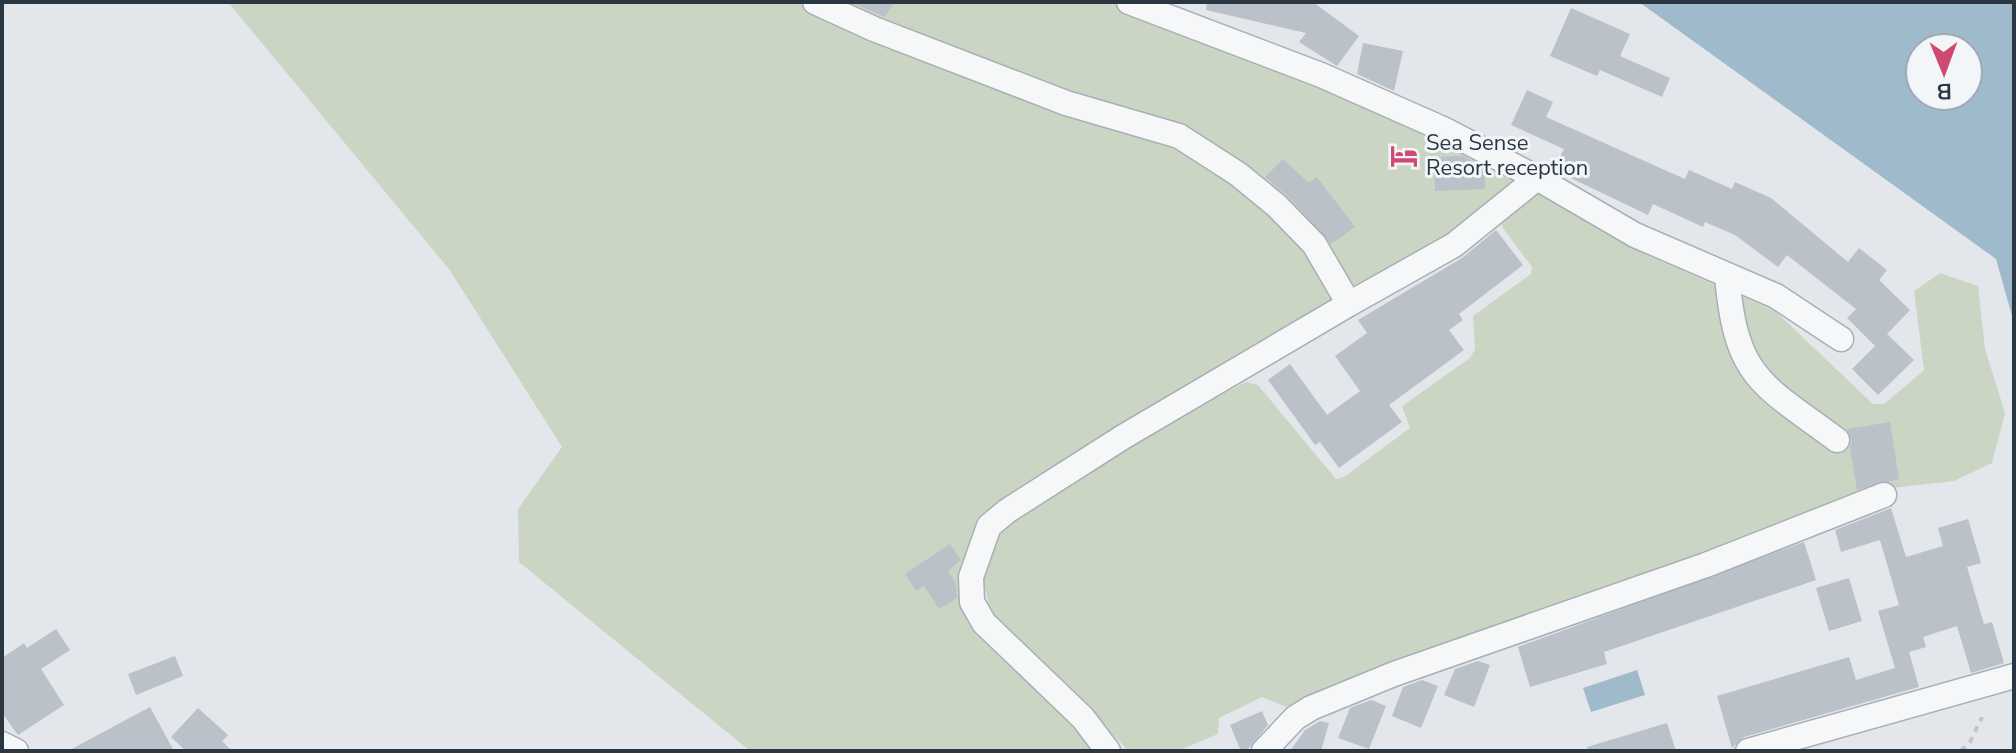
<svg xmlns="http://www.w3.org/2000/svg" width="2016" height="753" font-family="'Nunito Sans',sans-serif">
  <rect width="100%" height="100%" fill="#e3e7eb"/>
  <path fill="#cbd5c4" d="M228,2H1111L1316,79L1511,174L1512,190L1478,221L1000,501L964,578L966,616L1074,723L1094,751H750L519,562L518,509L562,447L449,269Z
    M1533,191L1549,196L1649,256L1775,311L1873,404H1884L1924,370L1914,291L1940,273L1978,286L1985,349L2005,413L1992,463L1954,481L1883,489L1286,707L1262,697L1219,718L1218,734L1177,751H1129L991,613L981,573L996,535L1028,507L1173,419L1246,382L1258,385L1336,479L1344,477L1410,428L1402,406L1470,358L1475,349L1473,316L1531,274L1532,267L1502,227L1504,216Z"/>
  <path fill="#9ebacb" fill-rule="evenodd" d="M1639,2H2014V323L1996,259ZM1920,48H1968V96H1920Z
    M1637,670L1645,695L1591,712L1583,688Z"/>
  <path fill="#bac1c8" d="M851,2H894L885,17Z
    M1207,2H1313L1359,36L1337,66L1299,42L1306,33L1206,10Z
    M1571,8L1630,34L1620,56L1670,78L1662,97L1600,70L1597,76L1550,56Z
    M1363,43L1403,51L1394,91L1357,74Z
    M1527,90L1553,102L1546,117L1685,179L1689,170L1732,189L1735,182L1771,198L1848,262L1859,248L1887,270L1879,280L1910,310L1887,334L1914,360L1878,395L1852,369L1875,346L1847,318L1856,309L1787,255L1778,267L1735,235L1705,222L1703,227L1653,204L1648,215L1554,170L1564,149L1511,125Z
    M1463,156L1485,168V189L1435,191L1434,157Z
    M1283,159L1309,183L1317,177L1355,227L1331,244L1288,196L1265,177Z
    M1496,230L1523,265L1459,314L1463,320L1449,330L1464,350L1389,405L1402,422L1339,468L1320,442L1315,445L1268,380L1290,364L1327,415L1360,391L1335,356L1367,333L1358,320L1462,258Z
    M1890,422L1899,479L1857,490L1850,448L1852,441L1847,429Z
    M1891,508L1906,557L1943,546L1938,528L1968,519L1981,563L1967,567L1984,624L1992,622L2004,663L1971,673L1957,626L1923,637L1926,647L1909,652L1919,687L1744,737L1732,748L1717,696L1849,657L1856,680L1895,668L1878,611L1899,605L1880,540L1841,552L1835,530Z
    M1804,542L1816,580L1604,652L1607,664L1530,687L1518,647Z
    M950,544L961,560L948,571L956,584L957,598L939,609L924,586L916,591L905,574Z
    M1849,578L1862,621L1829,631L1816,588Z
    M56,629L70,650L41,669L64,705L18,735L2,713V658L24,643L27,648Z
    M175,656L183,676L136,695L128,674Z
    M1478,661L1490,665L1474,707L1444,695L1455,669Z
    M1422,680L1438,686L1421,728L1392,716L1403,687Z
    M1371,700L1386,706L1369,749L1338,738L1350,708Z
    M150,707L174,751H68Z
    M198,708L228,735L222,741L232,751H186L171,737Z
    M1262,711L1268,725L1249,748L1241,751L1230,725Z
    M1320,721L1329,723L1321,751H1290L1305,730Z
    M1667,723L1676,751H1588L1587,747Z"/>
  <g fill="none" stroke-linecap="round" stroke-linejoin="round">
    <g stroke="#a8afb5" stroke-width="27">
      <path id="minor" d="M815,2L874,29L1066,103L1179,136L1238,174L1277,206L1314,244L1349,304L1123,437L1007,511L989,526L971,577L972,602L984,623L1083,718L1108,751
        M1129,2L1321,75L1443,129L1537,178
        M1727,276C1736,378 1760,383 1837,440
        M1349,304L1454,245L1537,178L1635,235L1776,296L1841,339
        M2,744L16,751
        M1264,751L1295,718L1311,708L1394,674L1706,565L1884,495
        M1748,751L2014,676"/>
    </g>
    <path stroke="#c1c5ca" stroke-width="4" stroke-dasharray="6 6" stroke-linecap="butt" d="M1961,751L1970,742L1982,717"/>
    <use href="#minor" stroke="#f6f7f9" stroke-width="24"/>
  </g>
  <defs>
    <g id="hotel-bare" transform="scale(2.16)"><path d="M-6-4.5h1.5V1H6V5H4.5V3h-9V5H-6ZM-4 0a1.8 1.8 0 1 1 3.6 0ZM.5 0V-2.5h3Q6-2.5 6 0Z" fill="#cf4971" stroke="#f3f6f8" stroke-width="2.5" paint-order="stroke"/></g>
  </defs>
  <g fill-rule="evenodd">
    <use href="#hotel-bare" x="1404" y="156"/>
  </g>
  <g text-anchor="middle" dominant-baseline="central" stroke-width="6" stroke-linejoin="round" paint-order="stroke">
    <g font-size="22" fill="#2a3743" stroke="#f3f6f8" text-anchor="start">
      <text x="1426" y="143">Sea Sense<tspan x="1426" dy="25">Resort reception</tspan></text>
    </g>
  </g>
  <rect width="2016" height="753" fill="none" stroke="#2a3743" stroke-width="8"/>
  <g transform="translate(1944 72) rotate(179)"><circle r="38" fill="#f3f6f8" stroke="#a3aab0" stroke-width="2"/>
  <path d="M0-6L14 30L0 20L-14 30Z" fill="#cf4971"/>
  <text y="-12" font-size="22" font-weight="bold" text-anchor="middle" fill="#2a3743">B</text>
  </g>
</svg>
